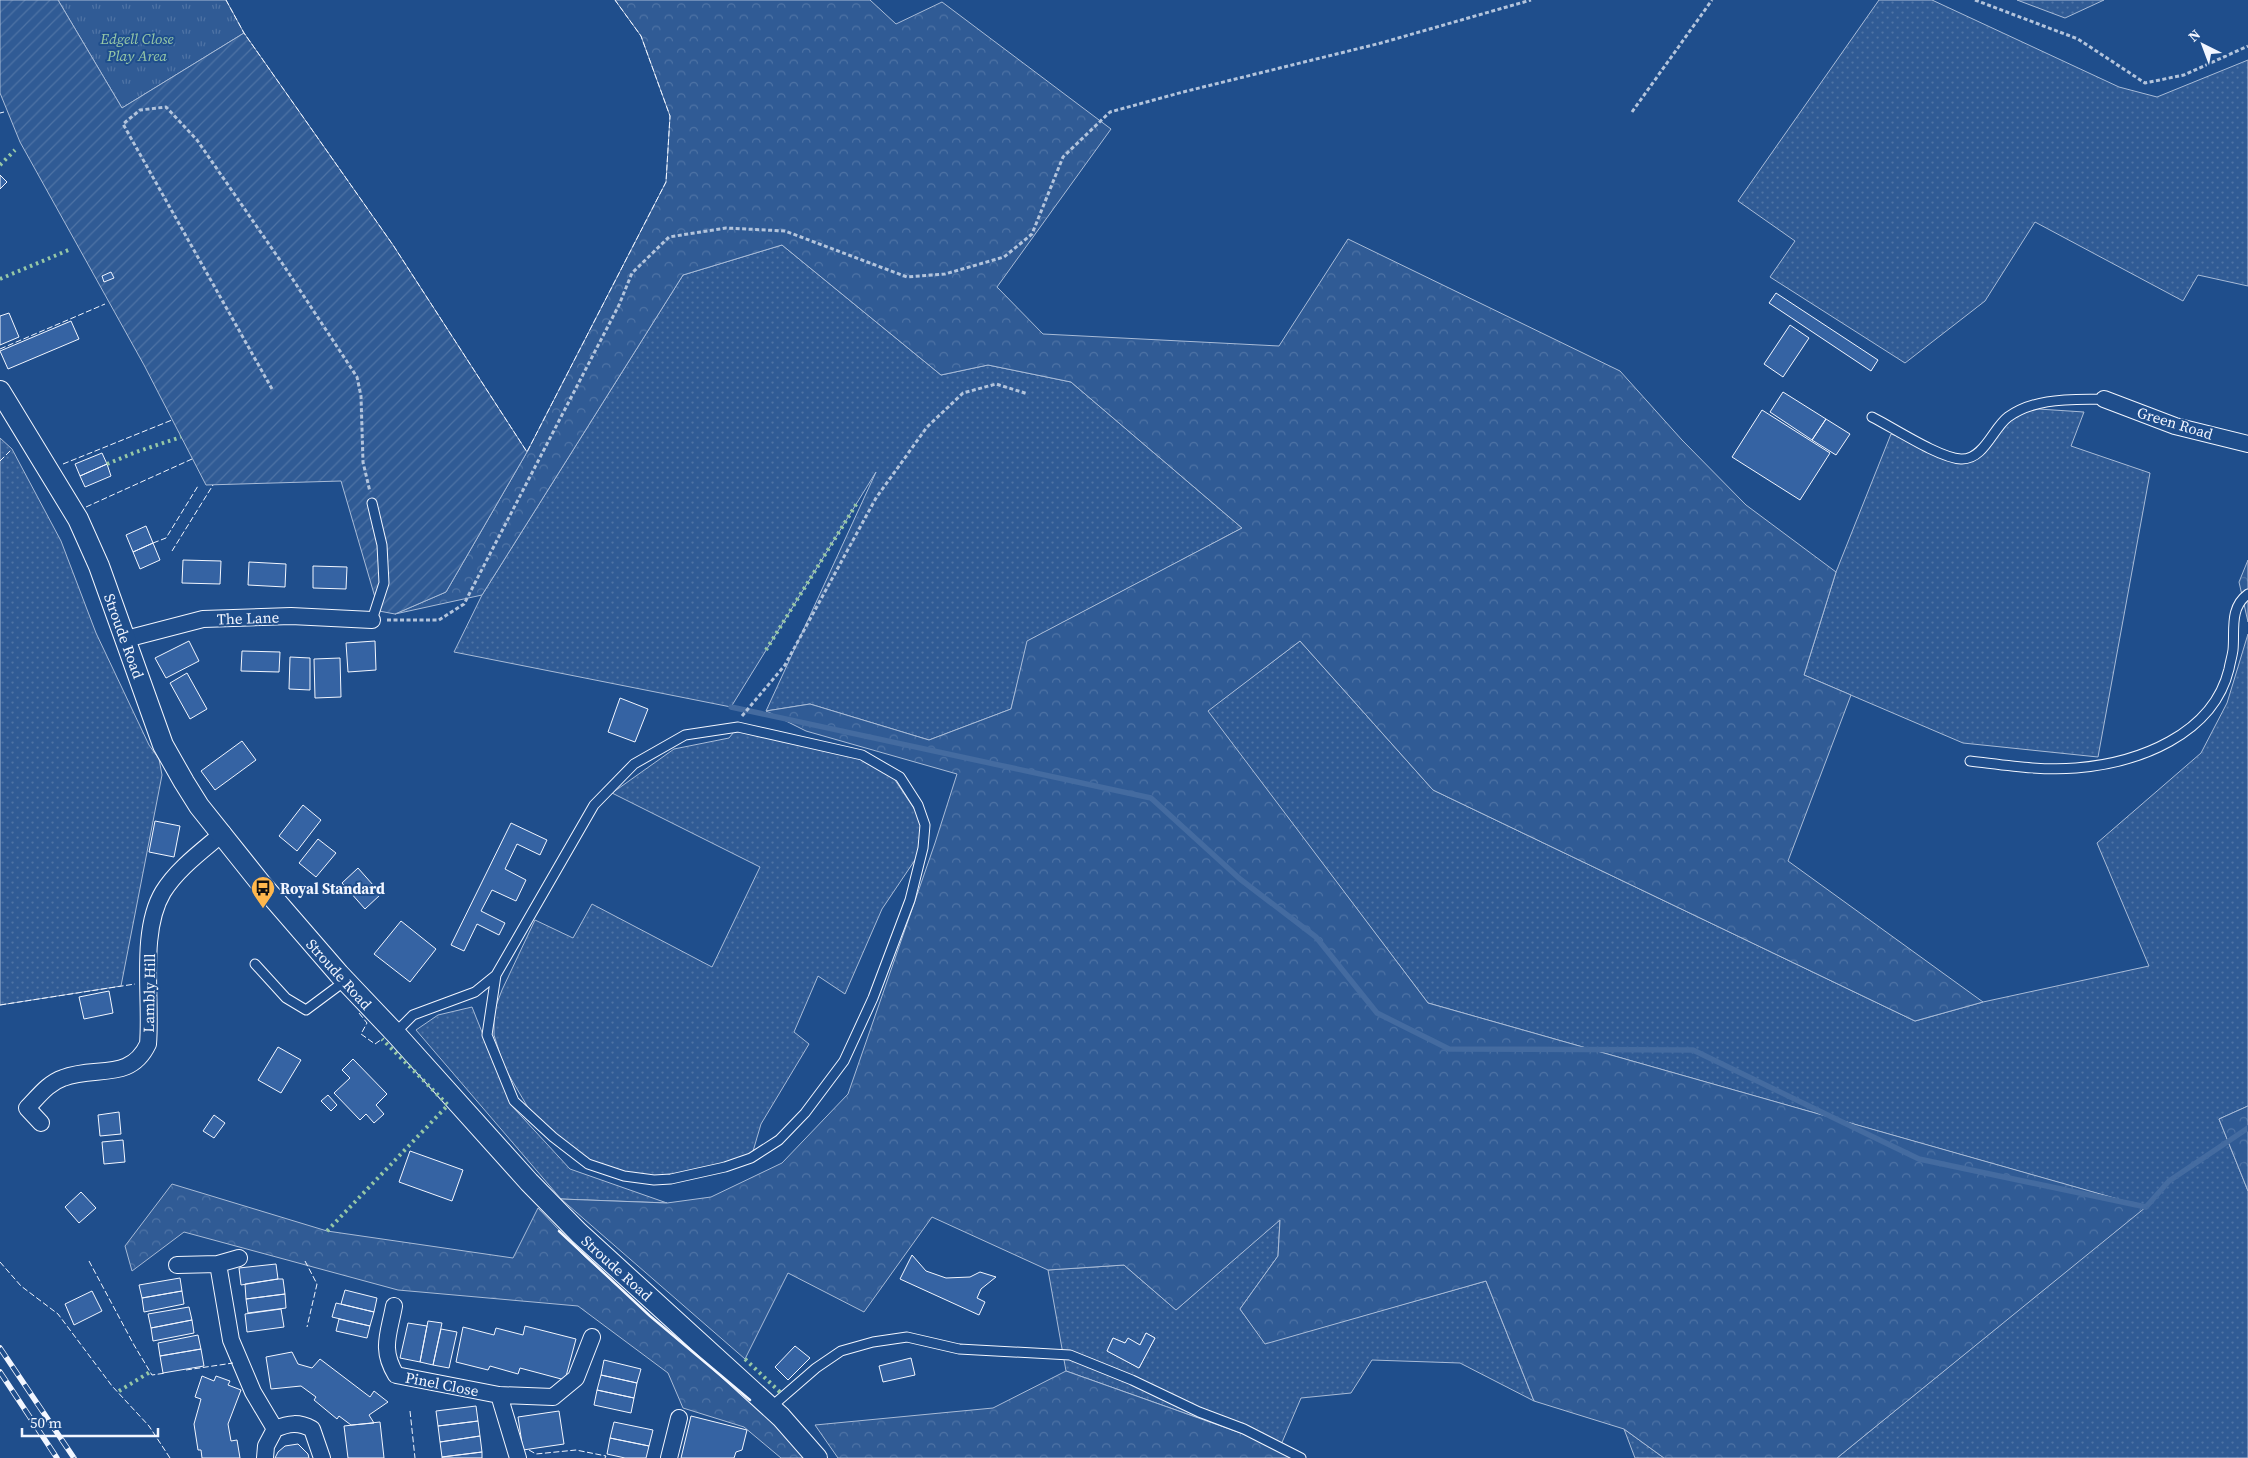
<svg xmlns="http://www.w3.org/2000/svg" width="2248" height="1458" font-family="'Source Serif 4',serif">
  <defs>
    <pattern id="grass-dots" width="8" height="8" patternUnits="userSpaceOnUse" patternTransform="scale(1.25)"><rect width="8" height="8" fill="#305b95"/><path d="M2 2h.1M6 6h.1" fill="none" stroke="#4e73a5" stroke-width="1.8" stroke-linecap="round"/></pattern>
    <pattern id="forest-crowns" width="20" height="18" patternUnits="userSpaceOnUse" patternTransform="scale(1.25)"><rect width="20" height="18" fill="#305b95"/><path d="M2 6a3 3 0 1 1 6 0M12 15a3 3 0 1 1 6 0" fill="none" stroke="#4e73a5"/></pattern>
    <pattern id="park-tufts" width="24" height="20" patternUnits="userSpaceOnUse" patternTransform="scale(1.25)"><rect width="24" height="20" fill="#305b95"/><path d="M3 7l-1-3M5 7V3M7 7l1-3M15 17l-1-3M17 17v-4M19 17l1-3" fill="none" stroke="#4e73a5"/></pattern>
    <pattern id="garden-furrows" width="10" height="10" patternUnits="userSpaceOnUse" patternTransform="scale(1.25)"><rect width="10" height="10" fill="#305b95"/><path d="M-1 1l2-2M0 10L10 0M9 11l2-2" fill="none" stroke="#4e73a5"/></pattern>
  </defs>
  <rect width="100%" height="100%" fill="#1f4e8c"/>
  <path fill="url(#grass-dots)" stroke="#a8bbd7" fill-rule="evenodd" d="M1879,0H1932L2119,87L2157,97L2248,60V286L2198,275L2183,301L2035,222L1985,301L1905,363L1770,277L1795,241L1738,201Z
    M2017,0H2104L2065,18Z
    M782,245L941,375L988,365L1071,382L1242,528L1028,641L1011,709L929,740L810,704L766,711L876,472L731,707L454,652L482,595L683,275Z
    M2023,408L2084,412L2071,446L2150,473L2098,757L1963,743L1804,675L1836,572L1891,434L1962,459Z
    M0,438L12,449L61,541L96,633L149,745L159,759L162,775L121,986L0,1005Z
    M2248,634V1106L2219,1119L2248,1191V1458H1837L2145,1207L1428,1003L1207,711L1300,641L1433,790L1915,1021L1983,1002L2149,966L2097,843L2201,753L2227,703Z
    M738,727L862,755L887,768L925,825L923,848L882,909L845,994L818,976L794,1032L809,1044L761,1124L751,1158L671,1176L654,1177L610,1172L590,1160L536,1121L504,1067L494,1035V1011L502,990L535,920L573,938L592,904L712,967L760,867L612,793L674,749L729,738Z
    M472,1007L511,1105L570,1169L667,1203L561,1199L416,1030L438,1015Z
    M1280,1219L1278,1256L1240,1309L1265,1343L1486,1281L1534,1401L1460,1363L1372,1360L1351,1393L1301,1398L1280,1447L1066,1371L1048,1270L1124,1265L1176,1310ZM1146,1333L1155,1338L1139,1368L1107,1351L1113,1338L1125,1343L1128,1339L1140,1345Z
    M1624,1429L1664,1458H1635Z"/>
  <path fill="url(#forest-crowns)" stroke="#a8bbd7" d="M615,0H870L896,24L942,2L1111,129L997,287L1043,334L1279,346L1348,239L1620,371L1682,440L1746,505L1836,572L1804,675L1851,695L1788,861L1983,1002L1915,1021L1433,790L1300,641L1208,711L1428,1003L2146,1207L1837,1458H1664L1624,1429L1534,1401L1486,1281L1265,1344L1240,1309L1278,1256L1280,1220L1176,1310L1124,1265L1048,1270L932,1217L864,1312L788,1273L745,1359L561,1199L667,1203L711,1197L782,1163L848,1094L935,843L957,774L806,731L766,711L810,704L929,740L1011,709L1027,641L1242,528L1071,382L988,365L941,375L782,245L683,275L482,595L395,614L446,592L527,452L666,182L670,116L641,36Z
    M2248,560V622L2239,582Z
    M2248,1106V1191L2219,1119Z
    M172,1184L327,1231L513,1258L538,1208L584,1256L650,1316L768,1415L806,1458H781L744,1427L683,1408L668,1373L578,1306L398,1290L184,1232L132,1271L125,1246Z
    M1066,1371L1280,1447L1305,1458H838L815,1425L993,1408Z"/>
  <path fill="url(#park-tufts)" stroke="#a8bbd7" d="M58,0H226L244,33L122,108Z"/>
  <path fill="url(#garden-furrows)" stroke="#a8bbd7" d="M0,0H58L122,108L244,33L393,245L527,452L446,592L395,614L379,611L341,481L206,485L144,365L20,142L0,93Z"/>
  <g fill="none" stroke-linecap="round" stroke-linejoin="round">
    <path stroke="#446ba0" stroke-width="5.5" d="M731,707L1151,798L1240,879L1316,937L1377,1013L1449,1049L1693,1050L1919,1159L2146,1207L2169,1181L2248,1128"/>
  </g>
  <path fill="#3563a3" stroke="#f2f6ff" d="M0,175L7,182L0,189Z
    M111,272L114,278L104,282L102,276Z
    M1776,293L1878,360L1871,371L1769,303Z
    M9,313L19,337L0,345V316Z
    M71,321L79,339L8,369L0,351Z
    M1790,325L1809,338L1783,377L1764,364Z
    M1783,392L1826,419L1812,440L1770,412Z
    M1762,410L1830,453L1800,500L1732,457Z
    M1826,419L1850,434L1836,455L1812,440Z
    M102,453L107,464L80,476L75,464Z
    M107,464L111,476L85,487L80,476Z
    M146,526L153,543L133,552L126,535Z
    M153,543L160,560L140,569L133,552Z
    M183,560L221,561L220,584L182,583Z
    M249,562L286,564L285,587L248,585Z
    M313,566L347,567L346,589L313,588Z
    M189,641L199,661L166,678L155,658Z
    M375,641L376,670L348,672L346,643Z
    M242,651L280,652L279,672L241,671Z
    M290,657L310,658V690L289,689Z
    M340,658L341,697L315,698L314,659Z
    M187,673L207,709L190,719L170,683Z
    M620,698L648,709L635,742L608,732Z
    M242,741L256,760L215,790L201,771Z
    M303,805L321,820L297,851L279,836Z
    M155,821L180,826L174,857L149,852Z
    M511,823L547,840L540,855L517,844L505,869L526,880L516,901L492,890L481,911L505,923L499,935L477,924L464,951L451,945Z
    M318,839L336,853L316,877L299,863Z
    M358,868L381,894L365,909L342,883Z
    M401,921L436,949L410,982L374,954Z
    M109,991L113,1013L84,1019L79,997Z
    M278,1047L301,1060L281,1093L258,1080Z
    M353,1059L387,1094L376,1105L384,1114L374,1123L366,1114L360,1120L334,1093L350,1078L342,1070Z
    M328,1095L337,1105L331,1111L321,1101Z
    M119,1112L121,1134L100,1136L98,1115Z
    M214,1115L225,1123L214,1138L203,1131Z
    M123,1140L125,1162L104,1164L102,1142Z
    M410,1151L463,1170L452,1201L399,1182Z
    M81,1192L96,1208L79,1223L65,1207Z
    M912,1255L926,1271L946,1278L970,1277L980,1272L996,1277L981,1289L977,1298L985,1302L979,1315L900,1279Z
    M276,1264L278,1279L241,1285L239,1268Z
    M180,1278L182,1291L142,1298L139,1285Z
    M278,1279H283L285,1294L246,1299L245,1284Z
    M345,1290L377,1298L374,1312L341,1304Z
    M92,1291L102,1311L74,1325L65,1304Z
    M182,1291L184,1304L144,1312L142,1298Z
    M285,1294L286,1308L248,1313L246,1299Z
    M336,1303L374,1312L370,1326L332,1317Z
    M189,1307L192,1320L151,1328L148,1314Z
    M281,1309L284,1327L247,1332L245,1314Z
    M339,1319L370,1326L367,1338L336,1331Z
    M192,1320L194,1333L153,1341L151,1328Z
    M428,1321L442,1323L433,1365L420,1362Z
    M408,1323L427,1326L420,1362L400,1358Z
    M525,1326L576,1339L565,1380L520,1368L518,1374L490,1366L488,1370L456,1362L463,1327L494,1335L496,1328L523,1335Z
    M441,1329L457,1332L449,1368L433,1365Z
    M1146,1333L1155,1338L1139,1368L1107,1351L1113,1338L1125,1343L1128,1338L1140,1345Z
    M198,1335L201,1349L160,1356L158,1343Z
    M795,1346L810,1358L788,1380L775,1367Z
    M201,1349L204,1366L163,1373L160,1356Z
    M292,1352L298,1364L312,1368L320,1359L370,1397L374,1391L388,1402L369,1415L374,1423L351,1425L339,1416L337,1419L314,1400L316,1397L301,1386L271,1389L266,1357Z
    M911,1358L915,1375L883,1382L879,1366Z
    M604,1360L641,1369L637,1383L601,1375Z
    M601,1375L637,1383L634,1398L597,1390Z
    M202,1376L214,1381L216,1376L230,1381L228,1385L241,1390L228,1424L231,1441L237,1440L240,1458H202L201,1450H198L194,1424L201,1399L195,1397Z
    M597,1390L634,1398L631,1413L594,1405Z
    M476,1406L478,1421L438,1426L436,1411Z
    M559,1411L564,1444L523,1450L518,1417Z
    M691,1416L747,1430L742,1450L736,1452L734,1458H681Z
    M478,1421L480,1436L440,1442L438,1426Z
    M380,1422L384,1458H348L344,1426Z
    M614,1422L653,1430L649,1446L610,1438Z
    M480,1436L482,1452L442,1457L440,1442Z
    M610,1438L649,1446L646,1458H625L607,1454Z
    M298,1444L308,1454L309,1458H275L278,1452L285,1446Z
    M482,1452V1458H442V1457Z"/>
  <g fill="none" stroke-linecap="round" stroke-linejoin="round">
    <g stroke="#f2f6ff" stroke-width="11">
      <path id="service" d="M1872,417C1894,428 1939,458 1961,459C1984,460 1993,428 2008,417C2036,397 2072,400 2104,399
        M372,503L382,545L384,583L372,620
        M1970,761C2005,765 2041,771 2076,768C2138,763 2213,735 2229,669C2230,663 2232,657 2233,650C2235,630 2229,608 2248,594
        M255,964L286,998L306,1010L345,981
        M395,1033L413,1015L475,992L496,975L594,805L634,764L685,735L738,727L862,755L900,777L918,805L925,825L923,848L910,900L873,998L844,1061L805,1113L779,1140L751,1158L725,1167L671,1179L654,1180L624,1176L588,1164L553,1137L514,1101L487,1035L496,975
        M771,1407L816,1368L841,1351L873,1342L907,1337L959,1349L1070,1355L1132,1380L1199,1412L1244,1429L1301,1458"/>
    </g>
    <g stroke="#f2f6ff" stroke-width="18">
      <path id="minor" d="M2104,399L2175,426L2248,444
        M126,639L203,619L291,616L372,620
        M41,1123L27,1108C38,1097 48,1083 63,1078C96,1065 130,1082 148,1044C152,999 139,932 163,892C177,869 202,851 223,833
        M218,1264L231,1340L253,1392L275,1429L266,1446L265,1458
        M177,1265L218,1264L239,1258
        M394,1306C389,1334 380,1349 396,1375L499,1395L553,1397L576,1378L592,1337
        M499,1395L518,1458
        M275,1429C289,1423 299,1422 312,1429L322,1458
        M669,1458L679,1418"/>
    </g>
    <g stroke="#f2f6ff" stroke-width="22">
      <path id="tertiary" d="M0,391L78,519L99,566L163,745L184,782L199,806L262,885L339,974L395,1033L529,1182L579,1233L781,1417L817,1458"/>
    </g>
    <path stroke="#b3c4dc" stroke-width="3" stroke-dasharray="4 2.5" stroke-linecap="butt" d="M1975,0L2078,39L2145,83L2184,75L2248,46
      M1632,112L1712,0
      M272,389L123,124L140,110L166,107L197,140L284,266L357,377L361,396L363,462L370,492
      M387,620H439L464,604L619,305L632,273L669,237L726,228L785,231L907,277L945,274L1004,257L1032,234L1063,157L1110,112L1183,92L1381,43L1531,0
      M742,716L785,665L876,498L927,427L963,393L996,384L1028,394"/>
    <use href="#service" stroke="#1f4e8c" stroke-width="9"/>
    <use href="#minor" stroke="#1f4e8c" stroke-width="16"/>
    <use href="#tertiary" stroke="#1f4e8c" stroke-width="20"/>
    <g stroke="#f2f6ff" stroke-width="5.5">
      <path id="rail" d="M0,1348L74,1458
        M0,1372L57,1458"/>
    </g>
    <use href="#rail" stroke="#1f4e8c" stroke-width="4" stroke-dasharray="11" stroke-linecap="butt"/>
    <path stroke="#97c8a6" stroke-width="4" stroke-dasharray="2.5 4" stroke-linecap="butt" d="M0,165L15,150
      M0,279L71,249
      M107,464L136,452L181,437
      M766,650L857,503
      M327,1231L448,1105L382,1039
      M745,1359L781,1393
      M119,1391L150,1372"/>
    <path stroke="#f2f6ff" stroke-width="1" stroke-dasharray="6 2.5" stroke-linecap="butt" d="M226,0L244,33L393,245L527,452L666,182L670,116L641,36L615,0
      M0,113L4,112
      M0,349L105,304
      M0,461L12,449
      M63,464L172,420
      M86,507L192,459
      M153,543L166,538L198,486
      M172,551L213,485
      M0,1005L135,984
      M359,1013L367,1023L361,1034L375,1044L382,1039
      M89,1261L134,1345L152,1375L166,1373
      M305,1261L317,1284L307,1327
      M0,1262L21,1286L58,1314L112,1386L149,1426L170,1458
      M186,1370L233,1363
      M410,1411L415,1458
      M529,1450L536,1454L576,1450L606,1456L605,1458"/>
    <path stroke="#f2f6ff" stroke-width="2.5" d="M559,1231L650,1316L750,1400"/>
  </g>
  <defs>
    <g id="bus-pin" transform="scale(1.25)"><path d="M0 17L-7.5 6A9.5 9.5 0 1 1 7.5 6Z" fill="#ffb74d" stroke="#1f4e8c"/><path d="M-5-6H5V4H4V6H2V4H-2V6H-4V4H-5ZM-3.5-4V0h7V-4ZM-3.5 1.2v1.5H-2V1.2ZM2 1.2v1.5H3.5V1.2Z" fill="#111"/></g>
  </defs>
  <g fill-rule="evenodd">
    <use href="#bus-pin" x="263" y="888"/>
  </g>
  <g text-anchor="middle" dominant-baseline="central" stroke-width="4" stroke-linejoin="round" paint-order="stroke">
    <g font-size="15" font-style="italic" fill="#97c8a6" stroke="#1f4e8c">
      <text x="137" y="38">Edgell Close<tspan x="137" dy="17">Play Area</tspan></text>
    </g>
    <g font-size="15" fill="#f2f6ff" stroke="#1f4e8c">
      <text transform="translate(2175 423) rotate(17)">Green Road</text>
      <text transform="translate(248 618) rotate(-2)">The Lane</text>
      <text transform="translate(124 636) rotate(70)">Stroude Road</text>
      <text transform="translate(339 974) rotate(48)">Stroude Road</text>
      <text transform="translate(149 993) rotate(-89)">Lambly Hill</text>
      <text transform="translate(617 1268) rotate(42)">Stroude Road</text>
      <text transform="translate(442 1384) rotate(11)">Pinel Close</text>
    </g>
    <g font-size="15" font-weight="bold" fill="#f2f6ff" stroke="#1f4e8c" text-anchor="start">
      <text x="280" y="888">Royal Standard</text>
    </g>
  </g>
  <g transform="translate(2203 45) rotate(318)" stroke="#1f4e8c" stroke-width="4" paint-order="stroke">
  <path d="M0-4L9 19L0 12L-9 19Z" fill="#f2f6ff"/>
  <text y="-8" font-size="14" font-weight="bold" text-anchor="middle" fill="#f2f6ff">N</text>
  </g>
  <path d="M22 1428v8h136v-8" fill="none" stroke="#f2f6ff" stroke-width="2.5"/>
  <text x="30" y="1428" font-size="15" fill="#f2f6ff" stroke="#1f4e8c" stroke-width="4" paint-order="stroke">50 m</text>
</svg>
